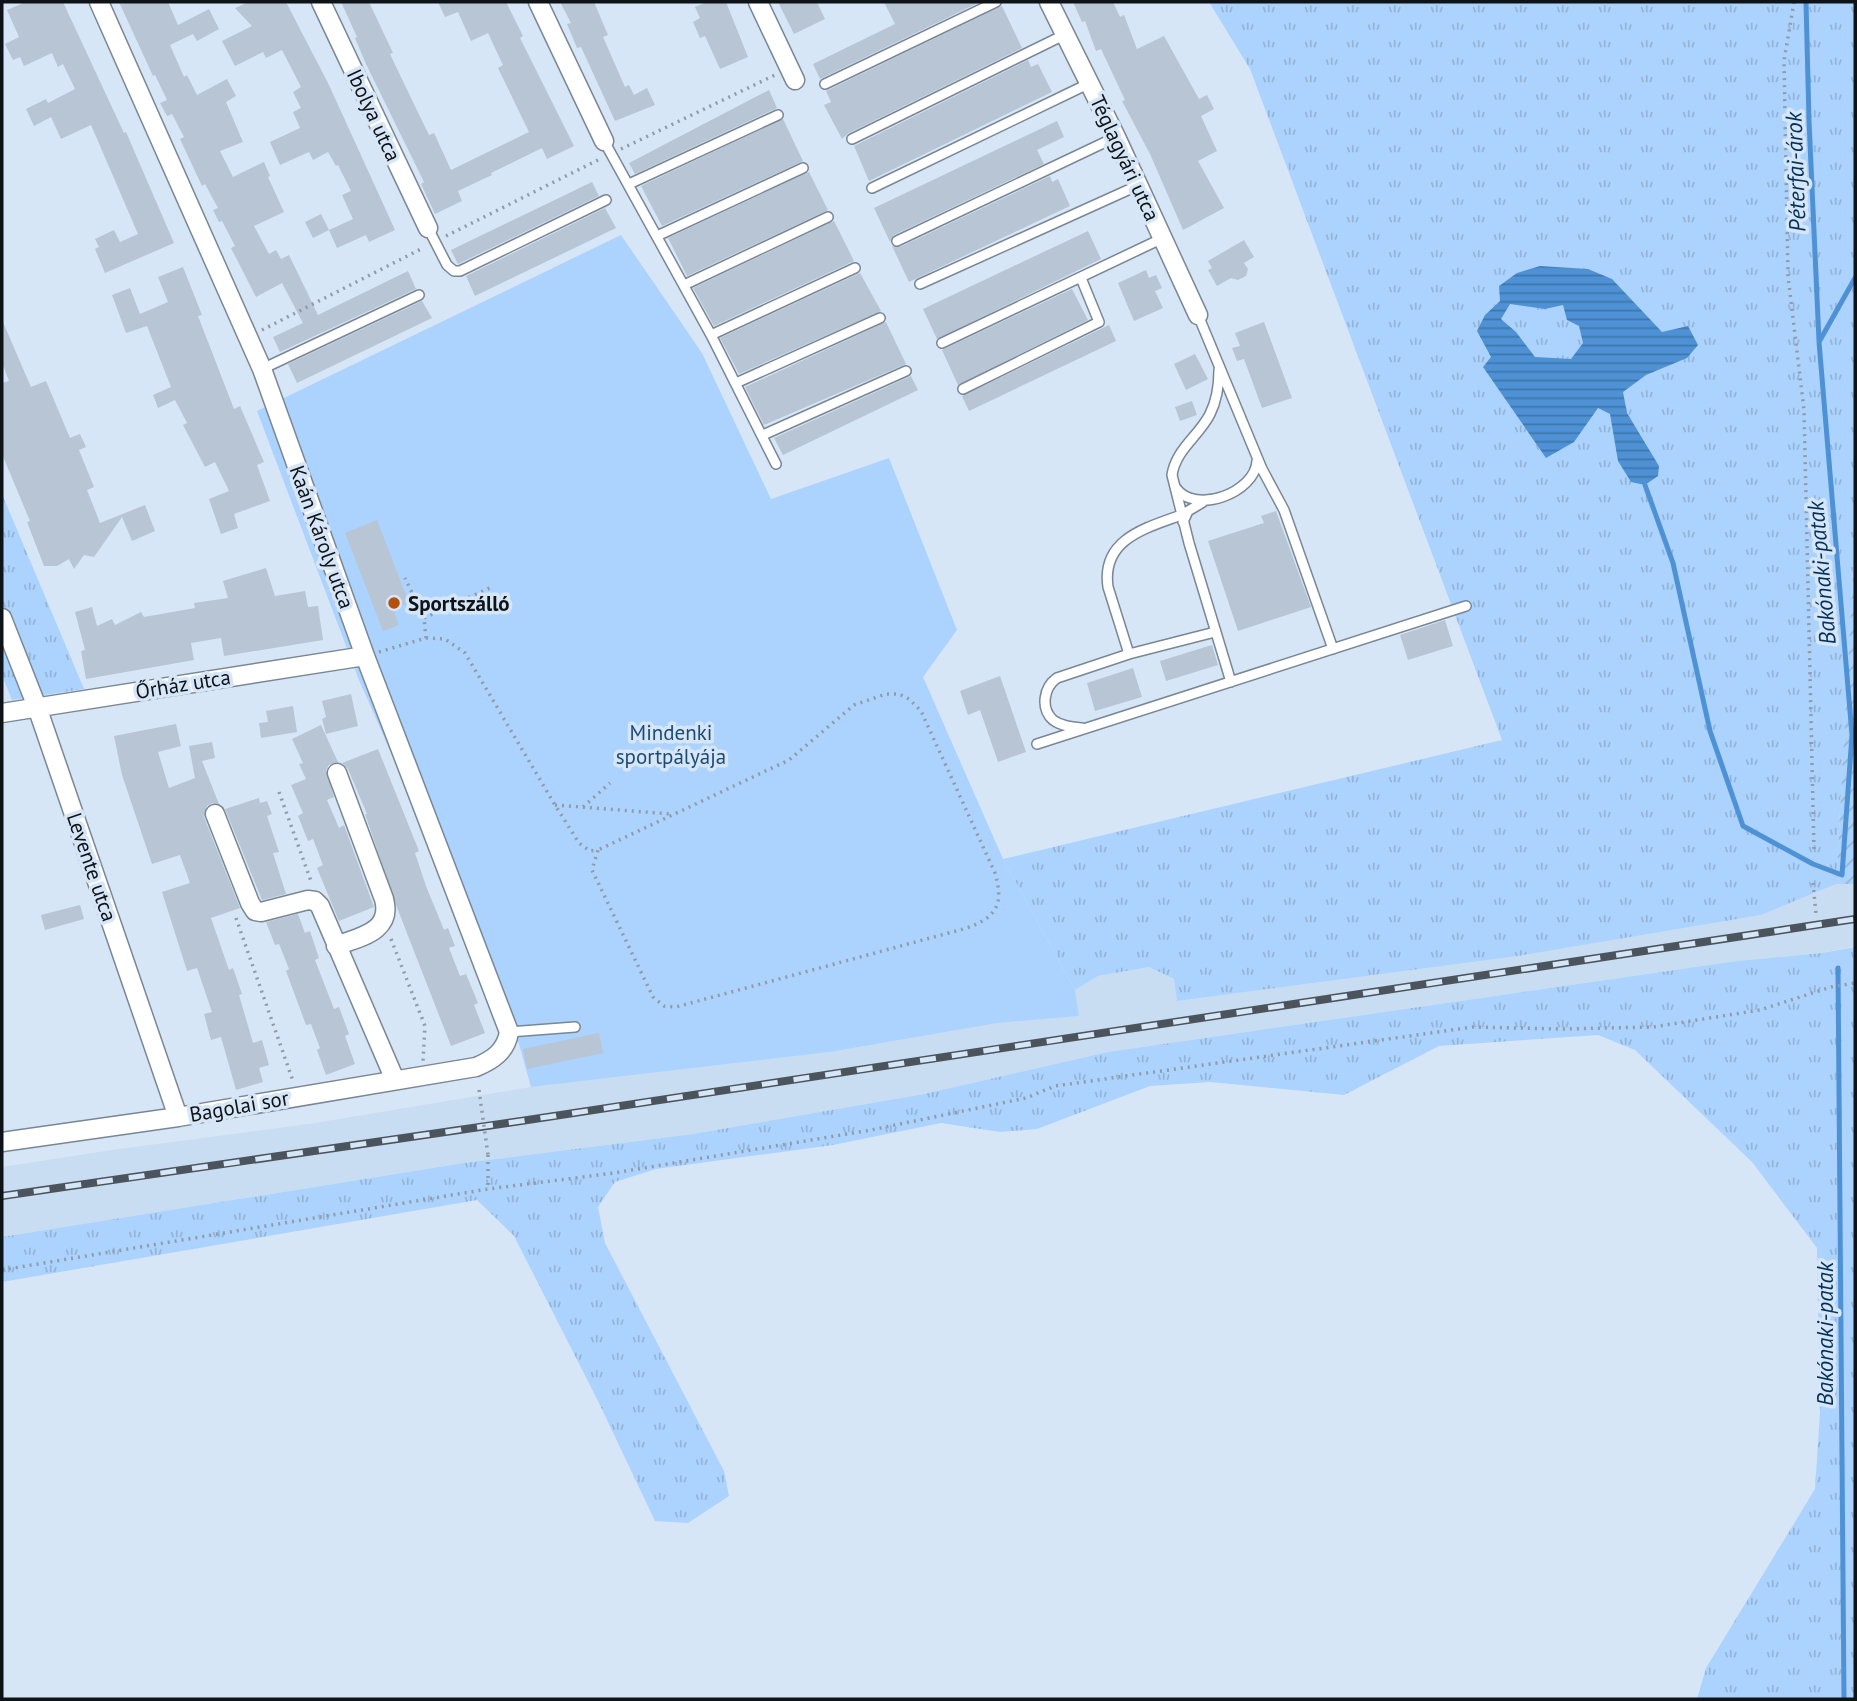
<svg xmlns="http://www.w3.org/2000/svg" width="1857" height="1701" font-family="'PT Sans',sans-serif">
  <defs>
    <pattern id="grass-tufts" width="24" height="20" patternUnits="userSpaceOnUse" patternTransform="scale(1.75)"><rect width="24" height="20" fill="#acd3fd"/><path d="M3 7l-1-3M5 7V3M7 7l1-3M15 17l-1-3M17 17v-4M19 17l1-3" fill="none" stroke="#93b4d8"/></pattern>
    <pattern id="garden-furrows" width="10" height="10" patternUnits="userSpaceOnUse" patternTransform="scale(1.75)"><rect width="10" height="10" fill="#acd3fd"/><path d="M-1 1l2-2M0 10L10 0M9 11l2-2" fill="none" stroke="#93b4d8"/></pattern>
    <pattern id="water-rules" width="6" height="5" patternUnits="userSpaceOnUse" patternTransform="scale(1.75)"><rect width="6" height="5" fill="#4e92d5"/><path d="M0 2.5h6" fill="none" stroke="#3f76ac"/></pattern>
  </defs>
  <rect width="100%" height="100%" fill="#d7e6f6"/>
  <path fill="#c8dcf2" d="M1836,884H1855V946L1822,953L1737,961L1108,1052L924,1094L693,1134L464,1163L2,1237V1167L119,1149L309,1124L531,1087L830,1052L998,1023L1079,1016L1075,990L1098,976L1149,967L1174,979L1178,1001L1518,956L1761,915Z"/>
  <path fill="url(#grass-tufts)" d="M1209,2H1855V532L1836,884L1761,915L1518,956L1177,1001L1174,979L1149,967L1098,976L1075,990L1003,859L1502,740L1250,69Z
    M2,494L84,689L12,700L2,675Z
    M1855,947V1699H1697L1706,1668L1815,1489L1820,1412L1817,1248L1752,1162L1635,1050L1598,1035L1439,1046L1344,1095L1210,1082L1150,1086L1037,1129L1000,1132L941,1123L833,1145L656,1169L615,1182L598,1207L605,1243L724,1471L729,1496L688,1523L655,1521L598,1401L514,1236L477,1200L2,1282V1237L464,1163L693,1134L924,1094L1108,1052L1737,961L1822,953Z"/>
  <path fill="#acd3fd" d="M621,235L702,353L771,499L889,458L957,630L923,677L1003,859L1075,990L1079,1016L998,1023L830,1052L531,1087L519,1044L359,680L257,411Z"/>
  <path fill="url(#garden-furrows)" d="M1855,532V884H1836Z"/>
  <path fill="url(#water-rules)" fill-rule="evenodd" d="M1540,266L1588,269L1612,279L1662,332L1688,326L1698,345L1687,358L1646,375L1623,392L1627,413L1659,466L1658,476L1645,485L1631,482L1618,461L1610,414L1598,408L1574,442L1546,458L1483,367L1491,357L1477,331L1485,315L1500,301L1499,286L1517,273ZM1510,304L1545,309L1563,305L1567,320L1579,326L1583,343L1571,359L1535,357L1516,332L1501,319Z"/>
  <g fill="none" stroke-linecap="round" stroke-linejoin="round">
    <path stroke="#4e92d5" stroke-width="5" d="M1806,2L1809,121L1819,341
      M1645,485L1673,563L1710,731L1743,826L1813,864L1842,875L1852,735L1819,342L1855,278
      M1838,968L1844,1699"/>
  </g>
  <path fill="#b7c5d5" d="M26,2H63L124,133L126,132L174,243L105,273L95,249L99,247L95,239L114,230L120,242L138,234L91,125L61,139L51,117L34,126L26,109L46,99L48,103L75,89L63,64L58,67L52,53L24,66L20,57L13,60L5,44L19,37L7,10Z
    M119,2H168L178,25L209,9L219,29L197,41L193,34L170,45L184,77L187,75L197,95L227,79L236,96L226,102L243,142L220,151L233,177L264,162L270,176L268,177L284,212L254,226L269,254L276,250L281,259L289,255L318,315L408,271L416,289L280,352L273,337L303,323L282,283L256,297L231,248L235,246L222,221L219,222L213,210L218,208L205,184L202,186L180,139L184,137L172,114L167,116L160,103L167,100L155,75L153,76Z
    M249,2H286L329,85L395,230L369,242L366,235L337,248L329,230L353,219L342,195L351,191L338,165L336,166L328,152L313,160L309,152L280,165L270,142L300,128L293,112L301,108L293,92L301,87L282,50L266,58L263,52L235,66L222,41L252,26L235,8Z
    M341,2H369L393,53L390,54L411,98L429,135L434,133L451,170L529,132L498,68L503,65L488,33L471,41L458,12L445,17L438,2H506L523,36L520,38L574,146L547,159L542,148L491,173L492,175L458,191L462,201L435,214L421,184L424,182L366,64L355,38L357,37Z
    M560,2H594L608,35L603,37L625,87L629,85L634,95L647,88L655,105L615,121L581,47L577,48L567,24L571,23Z
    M707,2H726L748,57L720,69L705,36L700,38L693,22L700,18L695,7Z
    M778,2H817L825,19L794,34Z
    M884,2H980L820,79L813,64L895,24Z
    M1073,2H1113L1120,17L1124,15L1137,49L1164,36L1199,99L1207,95L1214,109L1201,116L1217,151L1198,161L1224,208L1183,230L1150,154L1122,101L1125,100L1101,49L1096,51L1085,21L1082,22Z
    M1002,6L1022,48L849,133L842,139L824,105L831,102L826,91Z
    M1028,60L1031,67L1038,64L1052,92L869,181L854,146Z
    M769,90L777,108L635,174L629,163Z
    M783,119L803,161L662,226L641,186Z
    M1057,121L1064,137L1037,150L1044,164L894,235L890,242L874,208Z
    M809,172L828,210L687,276L668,238Z
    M1050,176L1052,182L1058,179L1070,206L909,282L892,246L900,247Z
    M592,182L599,196L458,264L451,250Z
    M605,208L616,228L475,296L466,276Z
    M321,214L329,230L313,238L305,222Z
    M834,221L854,261L714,326L693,288Z
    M1088,231L1101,259L937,339L923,309Z
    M1244,240L1254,257L1244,263L1248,269L1246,276L1238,280L1231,278L1217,286L1208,270L1212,268L1208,261Z
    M183,267L202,315L198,316L234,409L240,406L264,462L257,465L270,501L234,514L238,528L221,534L209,499L229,491L215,462L205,467L183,425L187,423L175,400L158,408L153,395L171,387L147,326L126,333L112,295L130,288L140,314L168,302L158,277Z
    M1146,270L1149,278L1156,275L1162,288L1155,291L1163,308L1134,321L1118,283Z
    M860,273L881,311L739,374L720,338Z
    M1072,289L1088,320L958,385L942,350Z
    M422,301L432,318L297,383L288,364Z
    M2,320L31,387L46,381L70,438L80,434L86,447L79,450L94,487L87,490L100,523L145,505L155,531L132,541L122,517L94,557L84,555L74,569L69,559L57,566H44L27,522L30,521L2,454V383L9,381L2,363Z
    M886,322L906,364L764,425L745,387Z
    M1264,322L1292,398L1262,408L1244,359L1237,361L1232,348L1240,346L1235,333Z
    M1109,325L1116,341L969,411L962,396Z
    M1195,354L1208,379L1186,390L1174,364Z
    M911,376L918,390L783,455L774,438Z
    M1192,401L1197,415L1180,421L1175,407Z
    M1276,511L1311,607L1238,631L1208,541L1264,523L1261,516Z
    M377,520L409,603L393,609L399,625L383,631L345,533Z
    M266,568L275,596L305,591L308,607L318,606L323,640L224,656L221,638L191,643L194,660L86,679L81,651L85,650L75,612L92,607L97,626L112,619L115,625L141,612L144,617L195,608L194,603L228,598L223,581Z
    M1445,620L1453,646L1408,660L1400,635Z
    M1212,645L1218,665L1166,681L1160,661Z
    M1133,668L1142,697L1095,711L1087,683Z
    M1000,676L1026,752L998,762L980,710L968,715L960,691Z
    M351,694L358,726L326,734L322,719L326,717L322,701Z
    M293,706L297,732L261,738L259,723L268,722L266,711Z
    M176,724L181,746L158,752L169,788L195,778L189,746L212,742L215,758L202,761L219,804L212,803L207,806L204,817L240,908L211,918L229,970L233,968L242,994L239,995L253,1043L262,1040L269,1065L259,1068L263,1082L236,1090L221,1037L211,1040L204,1014L212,1012L197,968L187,971L162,892L190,883L180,855L152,864L122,775L114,736Z
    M321,725L338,762L329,765L326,770L334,797L327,800L339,828L344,825L374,907L339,921L317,868L323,865L313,839L308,841L298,816L303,813L291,785L306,779L299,764L303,763L292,739Z
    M378,749L419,851L415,853L426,886L444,930L448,928L455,946L449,948L460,976L466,974L478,1003L474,1005L485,1033L451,1046L396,905L365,814H367L348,769L342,763Z
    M259,798L260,803L267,801L272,814L267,816L279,852L273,853L286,894L262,900L225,809Z
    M80,905L84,919L45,930L41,915Z
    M298,914L305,933L310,931L319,958L315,960L334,1009L339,1007L349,1034L345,1036L355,1064L326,1075L317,1050L320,1048L311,1024L306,1025L286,971L289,969L279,944L275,945L266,922Z
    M599,1033L603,1053L527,1069L523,1049Z"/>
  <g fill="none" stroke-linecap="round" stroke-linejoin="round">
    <g stroke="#798795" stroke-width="12">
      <path id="lane" d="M825,84L996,2
        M852,139L1066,34
        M604,141L711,335L776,464
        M629,184L778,115
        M872,188L1090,83
        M428,228L447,265L454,271H460L606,200
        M657,236L803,168
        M897,241L1116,137
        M920,284L1139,185
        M684,285L828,217
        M1198,315L1262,469L1284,510L1333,649
        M711,335L855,268
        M942,343L1163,238
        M262,369L419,295
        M1219,370C1219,385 1217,400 1210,414C1199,436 1176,449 1172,475L1189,543L1231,682
        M736,383L880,318
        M963,389L1099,322L1081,278
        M763,435L906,371
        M1176,488C1195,515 1255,493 1257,461
        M1183,522L1188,511L1203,502
        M1129,654L1108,587C1101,539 1146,528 1181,515
        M1082,728C1072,727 1061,726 1053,720C1040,708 1044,687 1057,678L1129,654L1215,632
        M1037,744L1466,606
        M509,1032L575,1027"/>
    </g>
    <g stroke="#798795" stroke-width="21">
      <path id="street" d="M321,2L428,228
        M538,2L604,141
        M758,2L795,80
        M1049,2L1116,137L1198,315
        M2,618L37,707L178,1117
        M2,713L365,656
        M215,814L250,903L255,911L261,912L308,900L315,901L320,906L395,1080
        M336,946C359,937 393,932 384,899L337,773
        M2,1142L178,1117L476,1067C493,1060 506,1051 509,1032L365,656L262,369L99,2"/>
    </g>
    <path stroke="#909ba7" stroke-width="3.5" stroke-dasharray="2 5" stroke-linecap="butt" d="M1794,2L1784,61L1788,276L1804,410L1814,851
      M621,149L775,75
      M446,236L602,158
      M262,330L423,248
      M424,618L494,586
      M426,638L445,639L465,653L555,805L579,843L590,851L598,850L592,870L653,997L664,1006L676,1007L967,928C997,917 1004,904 995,873L921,711L909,699L899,694H886L854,705L789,760L598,850
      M379,652L426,638L424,618L405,578
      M279,792L312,884
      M555,805L671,814
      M583,807L610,783
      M1813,883L1816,914
      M236,918L293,1081
      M391,939L425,1026L423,1061
      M488,1155V1189
      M2,1270L488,1189L614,1173L871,1130L1026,1098L1055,1086L1473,1027L1562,1029L1653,1027L1760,1010L1831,987L1855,983"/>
    <use href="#lane" stroke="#fff" stroke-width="9"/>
    <use href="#street" stroke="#fff" stroke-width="18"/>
    <g stroke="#4b545c" stroke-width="8">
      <path id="rail" d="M2,1196L521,1121L1855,919"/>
    </g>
    <use href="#rail" stroke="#d7e6f6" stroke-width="5" stroke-dasharray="16" stroke-linecap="butt"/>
    <path stroke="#909ba7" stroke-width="3.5" stroke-dasharray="2 5" stroke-linecap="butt" d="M479,1090L488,1155"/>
  </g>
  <circle fill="#b2520c" stroke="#d7e6f6" stroke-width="2.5" cx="394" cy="603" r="7"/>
  <g text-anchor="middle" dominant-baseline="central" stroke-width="7" stroke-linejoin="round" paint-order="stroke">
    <g font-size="21" fill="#0e1318" stroke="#d7e6f6">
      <text transform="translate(374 115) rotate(65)">Ibolya utca</text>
      <text transform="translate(1125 158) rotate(65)">Téglagyári utca</text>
      <text transform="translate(322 537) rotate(70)">Kaán Károly utca</text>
      <text transform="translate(183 684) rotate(-9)">Őrház utca</text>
      <text transform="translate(92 867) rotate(71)">Levente utca</text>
      <text transform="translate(239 1106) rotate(-10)">Bagolai sor</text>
    </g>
    <g font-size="21" font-weight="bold" fill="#0e1318" stroke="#d7e6f6" text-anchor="start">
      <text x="408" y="603">Sportszálló</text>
    </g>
    <g font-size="21" fill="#1a4a76" stroke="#d7e6f6">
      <text x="671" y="732">Mindenki<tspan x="671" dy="24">sportpályája</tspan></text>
    </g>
    <g font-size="23" font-style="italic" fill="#00325d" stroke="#d7e6f6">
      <text transform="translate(1795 172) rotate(-92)">Péterfai-árok</text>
      <text transform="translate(1821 573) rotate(-95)">Bakónaki-patak</text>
      <text transform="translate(1824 1334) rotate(-90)">Bakónaki-patak</text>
    </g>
  </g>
  <rect width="1857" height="1701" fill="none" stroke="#0e1318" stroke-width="7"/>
</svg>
